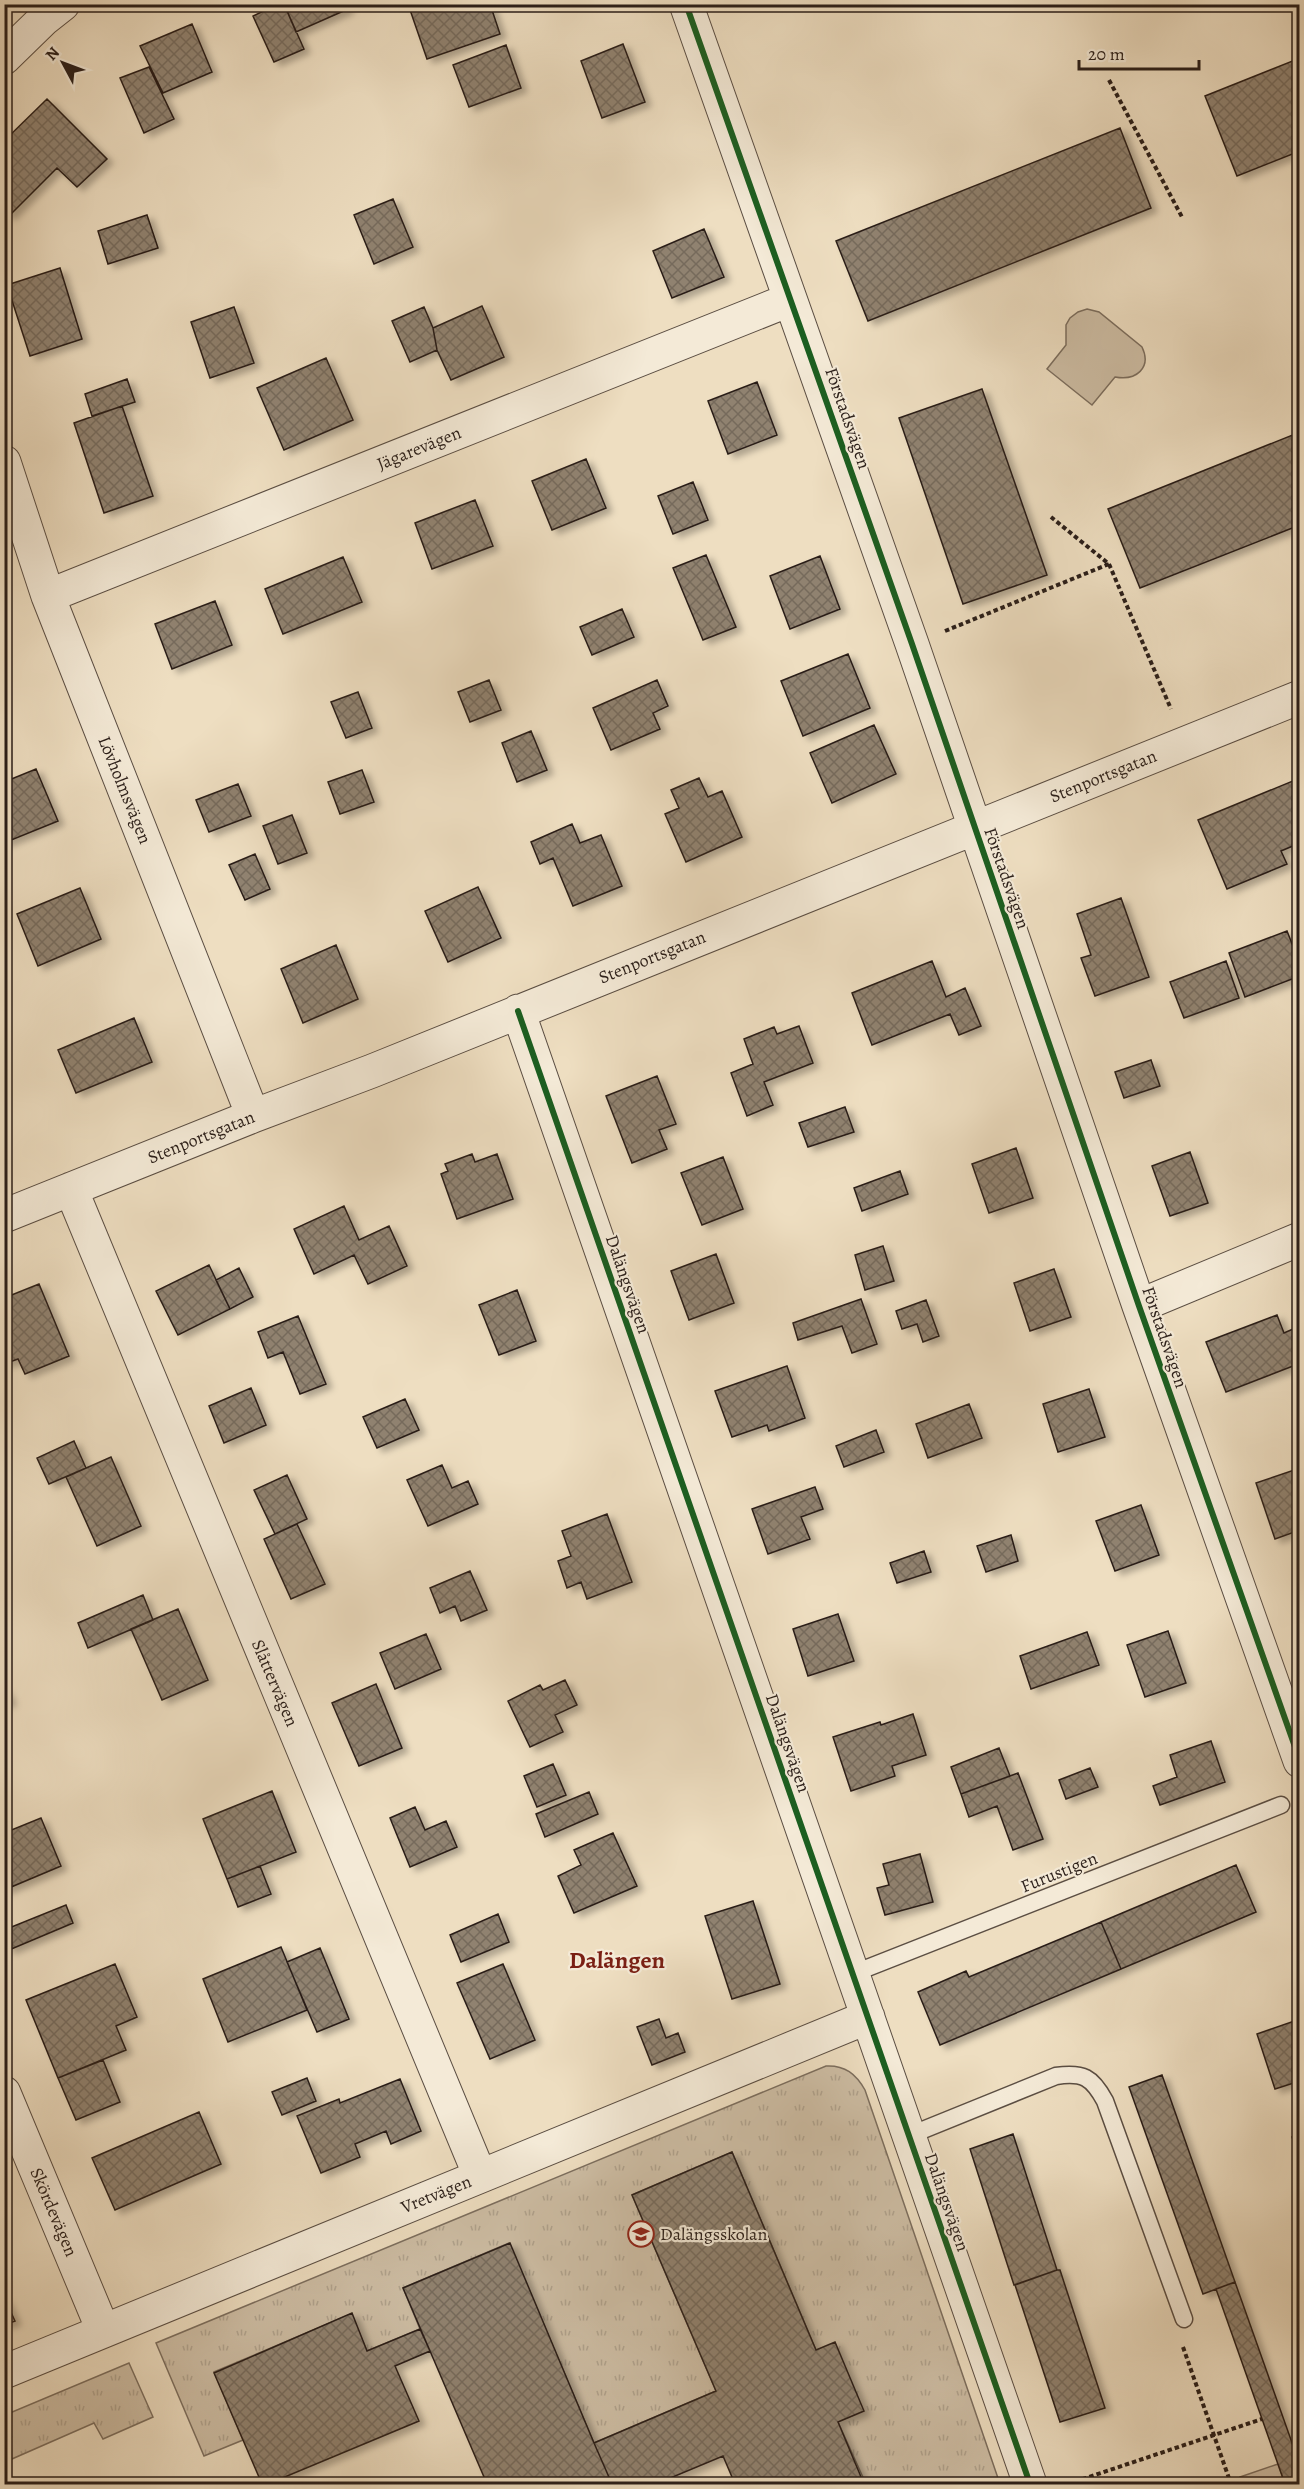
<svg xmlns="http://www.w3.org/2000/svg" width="1304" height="2489" font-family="Alegreya,serif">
  <defs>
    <pattern id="grass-tufts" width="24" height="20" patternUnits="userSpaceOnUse" patternTransform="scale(1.5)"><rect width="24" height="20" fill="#cdbda4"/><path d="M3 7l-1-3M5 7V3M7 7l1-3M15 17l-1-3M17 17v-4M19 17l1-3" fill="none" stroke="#b0a28d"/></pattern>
    <pattern id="building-cross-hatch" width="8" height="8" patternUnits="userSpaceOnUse" patternTransform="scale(1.5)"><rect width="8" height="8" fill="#908270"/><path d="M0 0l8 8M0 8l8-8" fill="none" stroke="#766a5b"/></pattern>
    <filter id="shadow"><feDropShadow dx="6" dy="4" stdDeviation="3" flood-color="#0004"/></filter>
  </defs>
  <rect width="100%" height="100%" fill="#eedec1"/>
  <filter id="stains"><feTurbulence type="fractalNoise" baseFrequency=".00333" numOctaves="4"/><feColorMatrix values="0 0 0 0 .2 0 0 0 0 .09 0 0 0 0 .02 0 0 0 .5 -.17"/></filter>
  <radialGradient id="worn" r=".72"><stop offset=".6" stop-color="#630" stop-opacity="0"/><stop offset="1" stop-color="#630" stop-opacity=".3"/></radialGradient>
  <path fill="url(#grass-tufts)" stroke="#7c6e5e" stroke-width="1.5" d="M826,2066C845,2065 856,2074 865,2090L1000,2484H866L838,2422L816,2350L732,2152L632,2195L716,2391L594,2443L509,2243L403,2288L420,2329L367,2351L351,2314L214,2372L243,2440L204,2456L156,2343Z
    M129,2363L153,2417L103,2439L94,2423L5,2462V2415Z"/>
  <path fill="#cdbda4" stroke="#7c6e5e" stroke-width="1.5" d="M1087,309L1099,312L1142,347C1152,368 1136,381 1115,377L1092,405L1047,369L1066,345V325L1070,318L1078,312Z
    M1278,2464L1285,2484H1243L1240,2477Z"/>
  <path fill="url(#building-cross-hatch)" stroke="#2a1e19" stroke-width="1.5" filter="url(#shadow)" d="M278,4H284L304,49L274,62L253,16Z
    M284,4H346L348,9L296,32Z
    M408,4H490L500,34L427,59Z
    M192,24L212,72L163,93L140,46Z
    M623,44L645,102L602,118L581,61Z
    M506,45L521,88L469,107L453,65Z
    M1300,58V151L1237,176L1205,96Z
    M149,67L174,119L144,133L120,78Z
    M47,99L107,159L77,187L57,168L9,216L4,212V141Z
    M1120,128L1151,208L868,321L836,241Z
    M393,199L413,247L374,264L354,215Z
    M147,215L158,248L108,264L98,231Z
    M704,229L724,277L672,298L653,251Z
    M60,268L82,339L30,356L7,285Z
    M482,306L504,357L451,380L437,350L433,328Z
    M234,307L254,363L210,378L191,322Z
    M424,307L433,328L437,350L410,362L392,321Z
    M326,358L353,420L284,450L257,388Z
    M127,379L135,402L92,416L85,394Z
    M757,382L777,435L728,454L708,401Z
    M982,389L1047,575L963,604L899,418Z
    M122,406L153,496L104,513L74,423Z
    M1300,432V525L1140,588L1108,509Z
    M586,459L606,508L552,530L532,481Z
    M693,482L708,520L673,534L658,496Z
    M475,500L493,546L432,569L415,523Z
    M706,555L736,627L703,640L673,568Z
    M820,556L840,609L790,629L770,576Z
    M343,557L362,602L283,634L265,589Z
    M215,601L232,645L172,669L155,624Z
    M622,609L634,637L592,655L580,627Z
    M848,654L870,708L803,736L781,681Z
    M489,680L501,710L470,722L458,692Z
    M657,680L668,706L653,713L660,729L611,750L593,708Z
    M358,692L372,728L346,738L331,702Z
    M874,725L896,774L832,803L810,753Z
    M531,731L547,770L517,782L502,743Z
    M36,769L58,821L4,843V782Z
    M362,770L374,802L340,814L328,782Z
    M699,778L708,797L722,791L742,837L686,862L665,814L679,808L671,790Z
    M1300,778V843L1281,851L1287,864L1227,889L1198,820Z
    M238,784L251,816L209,832L196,800Z
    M292,815L307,853L278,864L263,826Z
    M572,824L580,843L601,835L622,886L573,906L553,858L540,864L531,842Z
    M255,854L270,889L245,900L229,865Z
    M478,887L501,938L448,962L425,911Z
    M80,888L101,939L38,966L17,914Z
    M1121,898L1149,977L1095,996L1081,958L1091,955L1077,914Z
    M1287,931L1300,964V976L1245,997L1229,953Z
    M336,945L358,999L303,1023L281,969Z
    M932,961L946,997L965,988L981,1026L959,1035L950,1014L872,1045L852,993Z
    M1226,961L1239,998L1184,1018L1170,982Z
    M134,1018L152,1062L76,1093L58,1050Z
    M799,1026L813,1063L764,1082L773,1105L747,1116L731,1073L753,1064L744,1039L774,1027L777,1034Z
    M1151,1060L1160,1086L1124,1098L1115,1072Z
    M657,1076L676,1124L659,1130L667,1149L632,1163L606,1096Z
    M845,1107L854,1132L808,1147L799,1123Z
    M1016,1148L1033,1198L989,1213L972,1164Z
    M1190,1152L1208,1203L1170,1216L1152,1166Z
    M472,1154L475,1162L497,1154L513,1199L457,1219L441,1174L448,1171L445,1164Z
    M723,1157L743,1209L702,1225L681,1173Z
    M900,1171L908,1194L862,1211L854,1188Z
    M344,1206L359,1240L389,1226L407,1266L368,1284L354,1255L314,1274L294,1229Z
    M883,1246L894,1281L865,1290L855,1255Z
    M716,1254L734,1303L689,1320L671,1271Z
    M209,1265L230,1309L178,1335L156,1291Z
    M239,1268L253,1297L230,1309L216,1280Z
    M1054,1269L1071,1317L1030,1331L1014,1283Z
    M39,1284L69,1356L25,1374L18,1359L4,1364V1298Z
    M517,1290L536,1341L499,1355L479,1305Z
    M861,1299L877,1344L852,1353L842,1326L798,1340L793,1323Z
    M926,1300L939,1336L923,1342L917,1324L902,1329L896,1311Z
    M1277,1315L1284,1333L1300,1326V1382L1293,1366L1226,1392L1206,1342Z
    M298,1316L326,1384L300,1394L283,1352L268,1358L258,1332Z
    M787,1366L805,1418L769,1431L767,1425L732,1437L715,1391Z
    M251,1388L266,1425L224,1443L209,1406Z
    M1089,1389L1105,1437L1058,1452L1043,1404Z
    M405,1399L419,1430L377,1448L363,1417Z
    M969,1404L982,1438L928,1458L916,1424Z
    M876,1430L884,1452L844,1467L836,1446Z
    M74,1441L86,1468L49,1484L37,1458Z
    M111,1457L141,1526L97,1546L66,1477Z
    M442,1465L452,1488L468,1481L478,1504L428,1526L407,1480Z
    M1300,1468V1530L1275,1539L1256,1483Z
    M287,1475L307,1519L275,1534L254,1490Z
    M815,1487L823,1509L801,1517L810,1539L768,1554L752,1509Z
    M1141,1505L1159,1555L1115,1571L1096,1521Z
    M607,1514L632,1582L587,1599L581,1582L567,1588L558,1561L571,1556L562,1531Z
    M297,1524L325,1584L291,1599L264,1539Z
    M1011,1535L1018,1561L986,1572L977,1546Z
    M924,1551L931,1572L897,1583L890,1563Z
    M470,1571L487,1610L461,1621L455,1606L440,1613L430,1588Z
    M143,1595L153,1620L88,1648L78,1623Z
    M178,1609L208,1680L162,1700L131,1629Z
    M838,1614L854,1661L808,1676L793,1629Z
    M1168,1631L1186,1683L1145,1697L1127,1645Z
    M1087,1632L1099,1665L1031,1689L1020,1656Z
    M426,1634L441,1669L395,1689L380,1653Z
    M565,1680L577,1705L555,1715L563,1732L530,1747L508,1701L540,1685L543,1690Z
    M376,1684L402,1748L359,1766L332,1703Z
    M4,1688L10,1701L4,1704Z
    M913,1714L926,1755L892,1766L895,1776L851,1791L833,1737L880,1722L881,1725Z
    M1211,1741L1225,1782L1160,1805L1153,1786L1177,1777L1170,1755Z
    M999,1748L1010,1776L961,1794L951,1767Z
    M553,1764L566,1795L537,1807L524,1776Z
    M1090,1768L1098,1787L1066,1799L1059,1780Z
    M1018,1773L1043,1839L1013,1850L997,1806L969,1817L961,1794Z
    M272,1791L296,1852L227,1879L203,1819Z
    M589,1792L598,1814L545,1837L536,1814Z
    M415,1807L425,1830L446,1821L457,1847L410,1867L390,1818Z
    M41,1818L61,1866L4,1890V1833Z
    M613,1833L637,1886L574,1913L558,1876L581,1865L574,1850Z
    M920,1854L933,1902L885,1915L877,1888L889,1885L883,1864Z
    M1236,1865L1256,1912L1121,1969L1101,1922Z
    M260,1866L271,1894L238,1907L227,1879Z
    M753,1901L780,1984L732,1999L705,1916Z
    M66,1905L73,1923L9,1950L4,1939V1930Z
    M498,1914L509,1942L461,1962L450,1935Z
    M1101,1922L1121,1969L940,2045L918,1992L966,1971L969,1977Z
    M281,1947L307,2010L228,2042L203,1979Z
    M320,1948L349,2019L317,2032L287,1962Z
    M115,1964L137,2017L116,2026L126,2050L58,2078L26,2000Z
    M503,1964L535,2040L490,2059L457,1983Z
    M659,2019L666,2038L678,2033L685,2052L652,2065L637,2027Z
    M1300,2019V2081L1275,2089L1257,2034Z
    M103,2060L120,2102L76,2120L58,2078Z
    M1162,2075L1235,2282L1203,2294L1129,2087Z
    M307,2078L316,2101L282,2115L272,2092Z
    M400,2079L421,2131L391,2144L386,2131L355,2144L360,2157L321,2173L297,2116L339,2099L340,2103Z
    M199,2112L221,2164L115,2210L92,2158Z
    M1013,2134L1057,2270L1014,2285L970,2149Z
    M1300,2134V2159L1292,2137Z
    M732,2152L816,2350L835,2342L864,2411L838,2422L864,2484H735L723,2456L656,2484H612L594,2443L716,2391L632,2195Z
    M510,2243L594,2443L612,2484H487L403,2288Z
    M1057,2270H1060L1105,2408L1060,2422L1015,2285Z
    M1235,2282L1296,2454L1300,2452V2484H1285L1216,2289Z
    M4,2297L15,2321L4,2325Z
    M352,2313L367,2351L420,2329L430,2351L395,2366L419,2421L268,2484H262L214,2373Z"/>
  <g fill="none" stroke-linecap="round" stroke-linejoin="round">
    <g stroke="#5b4e43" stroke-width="19">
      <path id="lane" d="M852,1974L1281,1805
        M908,2136L1056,2076C1083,2072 1092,2077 1105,2101L1184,2319"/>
    </g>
    <g stroke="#5b4e43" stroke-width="35">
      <path id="street" d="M686,4L912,644L1139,1306L1300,1761
        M4,58L44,19L63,4
        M4,462L48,596L253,1116
        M48,596L789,300
        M518,1011L1030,2484
        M71,1189L480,2176
        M4,1216L253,1116L372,1071L1300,697
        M1139,1306L1300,1239
        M4,2093L103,2330
        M4,2372L868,2017"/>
    </g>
    <path stroke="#2a1e19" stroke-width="4" stroke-dasharray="4.5 3" stroke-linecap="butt" d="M1109,80L1182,217
      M1109,564L1171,709
      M945,631L1109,564L1051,517
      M1183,2347L1231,2484
      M1068,2484L1262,2419"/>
    <use href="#lane" stroke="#f4ead7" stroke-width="16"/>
    <use href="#street" stroke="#f4ead7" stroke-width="33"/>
    <g stroke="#f4ead7" stroke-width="10">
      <path id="cycleway" d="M686,4L912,644L1139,1306L1300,1761
        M518,1011L1030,2484"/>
    </g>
    <use href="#cycleway" stroke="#1b5e20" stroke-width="6"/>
  </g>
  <defs>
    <g id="school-ring" transform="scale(1.35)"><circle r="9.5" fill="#f4ead7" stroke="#8f2418" stroke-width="1.5"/><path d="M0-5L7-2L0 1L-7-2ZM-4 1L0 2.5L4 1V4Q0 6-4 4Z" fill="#8f2418"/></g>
  </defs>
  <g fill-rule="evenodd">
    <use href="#school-ring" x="641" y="2234"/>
  </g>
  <g text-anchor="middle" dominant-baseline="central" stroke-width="4.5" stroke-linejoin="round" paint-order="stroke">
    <g font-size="18" fill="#2a1e19" stroke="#f4ead7">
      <text transform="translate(848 418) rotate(71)">Förstadsvägen</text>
      <text transform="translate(419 448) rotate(-22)">Jägarevägen</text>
      <text transform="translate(1103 776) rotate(-22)">Stenportsgatan</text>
      <text transform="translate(125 790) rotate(68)">Lövholmsvägen</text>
      <text transform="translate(1007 878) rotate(71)">Förstadsvägen</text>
      <text transform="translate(652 957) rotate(-22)">Stenportsgatan</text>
      <text transform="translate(201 1137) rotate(-22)">Stenportsgatan</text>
      <text transform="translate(628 1284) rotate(71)">Dalängsvägen</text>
      <text transform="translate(1165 1337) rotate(71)">Förstadsvägen</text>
      <text transform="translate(275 1683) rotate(67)">Slåttervägen</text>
      <text transform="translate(788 1743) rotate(71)">Dalängsvägen</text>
      <text transform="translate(1059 1872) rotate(-22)">Furustigen</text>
      <text transform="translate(436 2194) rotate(-22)">Vretvägen</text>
      <text transform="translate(947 2202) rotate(71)">Dalängsvägen</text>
      <text transform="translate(54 2212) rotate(67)">Skördevägen</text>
    </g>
    <g font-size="18" fill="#2a1e19" stroke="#f4ead7" text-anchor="start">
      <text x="660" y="2234">Dalängsskolan</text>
    </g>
    <g font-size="24" font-weight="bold" fill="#7a1f14" stroke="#f4ead7">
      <text x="617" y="1960">Dalängen</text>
    </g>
  </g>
  <rect width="1304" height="2489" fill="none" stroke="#eedec1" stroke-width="24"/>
  <rect x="6" y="6" width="1292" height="2477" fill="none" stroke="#2a1e19" stroke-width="3"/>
  <rect x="12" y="12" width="1280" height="2465" fill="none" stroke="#2a1e19" stroke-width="1.5"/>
  <g transform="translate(63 63) rotate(311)" stroke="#f4ead7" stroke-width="4.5" paint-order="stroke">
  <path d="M0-4.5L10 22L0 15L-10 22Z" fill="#2a1e19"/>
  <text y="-9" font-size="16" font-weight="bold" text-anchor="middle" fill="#2a1e19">N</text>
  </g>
  <path d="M1079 60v9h120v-9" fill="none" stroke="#2a1e19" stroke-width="3"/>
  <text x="1088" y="60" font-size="18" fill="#2a1e19" stroke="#f4ead7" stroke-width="4.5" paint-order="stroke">20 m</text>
  <rect width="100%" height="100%" filter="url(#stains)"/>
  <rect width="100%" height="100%" fill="url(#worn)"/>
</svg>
